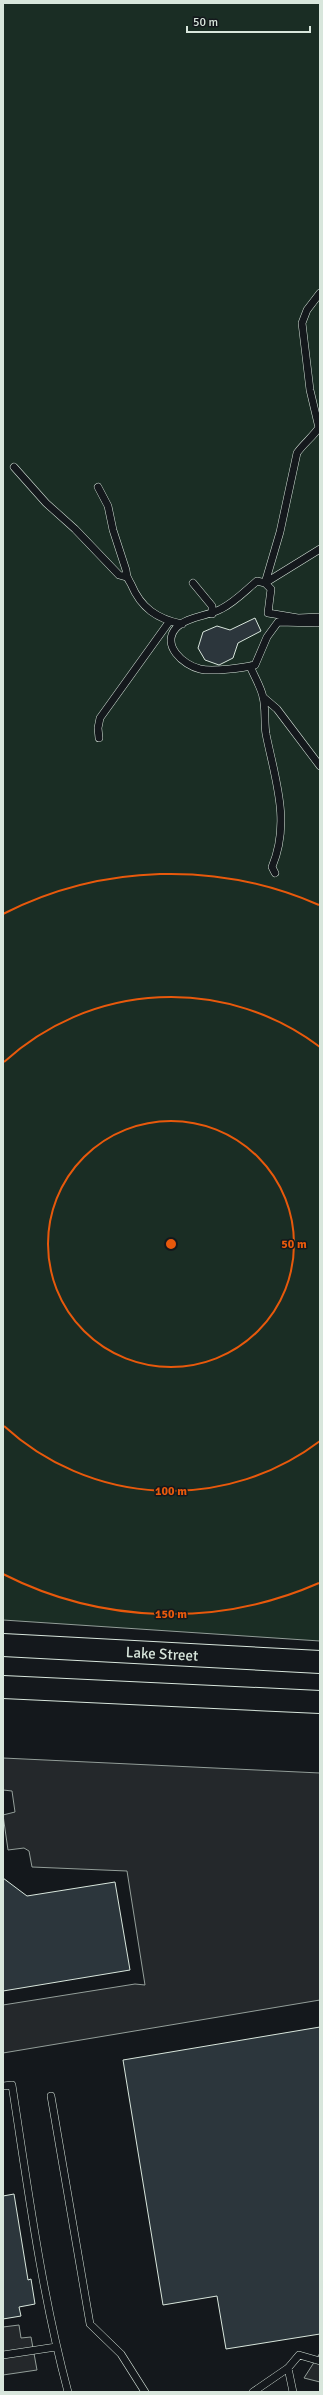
<svg xmlns="http://www.w3.org/2000/svg" width="323" height="2395" font-family="Signika,sans-serif">
  <rect width="100%" height="100%" fill="#14181c"/>
  <path fill="#1a2d24" stroke="#939e99" d="M3,3H320V1641L3,1620Z"/>
  <path fill="#24282b" stroke="#939e99" d="M3,1758L320,1773V2000L3,2053V2005L135,1984L145,1985L127,1871L32,1867L29,1851L24,1848L8,1850L3,1815L15,1812L12,1791L3,1790Z
    M19,2325L21,2338L31,2337L37,2370L3,2375V2327Z
    M320,2353V2382L304,2378Z"/>
  <path fill="#2c363c" stroke="#d8e6dc" d="M255,618L261,631L238,643L233,658L219,665L205,660L198,648L203,632L217,626L230,630Z
    M3,1878L27,1896L115,1882L130,1970L3,1991Z
    M320,2027V2334L226,2349L217,2296L163,2305L123,2060Z
    M14,2194L28,2280L31,2279L35,2304L19,2307L21,2316L3,2319V2196Z"/>
  <g fill="none" stroke-linecap="round" stroke-linejoin="round">
    <g stroke="#d8e6dc" stroke-width="8">
      <path id="lane" d="M319,428L310,390L302,323L307,310L320,293
        M14,467L46,503L75,529L119,575L126,577
        M98,487L108,506L113,530L126,570C126,577 128,579 131,584C141,608 157,619 182,624
        M193,583L212,606V614
        M265,583L280,532L297,453C304,443 313,437 320,426
        M265,583L320,549
        M320,617L298,618L268,613L271,589L265,583L257,581C245,591 235,602 221,609C208,616 186,617 176,628C161,645 183,665 200,669C212,672 243,668 255,665L267,637L278,622L318,623L320,619
        M250,666C254,676 261,687 263,697C266,709 264,722 266,734C275,779 291,822 272,867L275,873
        M263,697L277,709L320,766
        M99,738L98,728L100,718L169,622
        M3,2086L12,2085C28,2188 41,2291 68,2392
        M51,2096L90,2324L121,2354L145,2392
        M3,2355L56,2347
        M288,2368L293,2392
        M253,2392L288,2368L299,2355L320,2361"/>
    </g>
    <g stroke="#d8e6dc" stroke-width="24">
      <path id="primary" d="M3,1645L320,1662
        M3,1687L320,1702"/>
    </g>
    <use href="#lane" stroke="#14181c" stroke-width="7"/>
    <use href="#primary" stroke="#14181c" stroke-width="22"/>
  </g>
  <g fill="none" stroke="#e8590c" stroke-width="2">
    <circle cx="171" cy="1244" r="123"/>
    <path d="M320 1441A247 247 0 0 1 4 1426M4 1062A247 247 0 0 1 320 1047"/>
    <path d="M319 1583A370 370 0 0 1 3 1574M3 914A370 370 0 0 1 319 905"/>
  </g>
  <g text-anchor="middle" dominant-baseline="central" stroke-width="3" stroke-linejoin="round" paint-order="stroke">
    <g font-size="15" fill="#d8e6dc" stroke="#14181c">
      <text transform="translate(162 1654) rotate(3)">Lake Street</text>
    </g>
  </g>
  <circle cx="171" cy="1244" r="6" fill="#e8590c" stroke="#14181c" stroke-width="2"/>
  <g font-size="12" text-anchor="middle" font-weight="bold" fill="#e8590c" stroke="#14181c" stroke-width="3" stroke-linejoin="round" paint-order="stroke">
    <text x="294" y="1248">50 m</text>
    <text x="171" y="1495">100 m</text>
    <text x="171" y="1618">150 m</text>
  </g>
  <rect width="323" height="2395" fill="none" stroke="#d8e6dc" stroke-width="8"/>
  <path d="M187 26v6h123v-6" fill="none" stroke="#d8e6dc" stroke-width="2"/>
  <text x="193" y="26" font-size="12" fill="#d8e6dc" stroke="#14181c" stroke-width="3" paint-order="stroke">50 m</text>
</svg>
